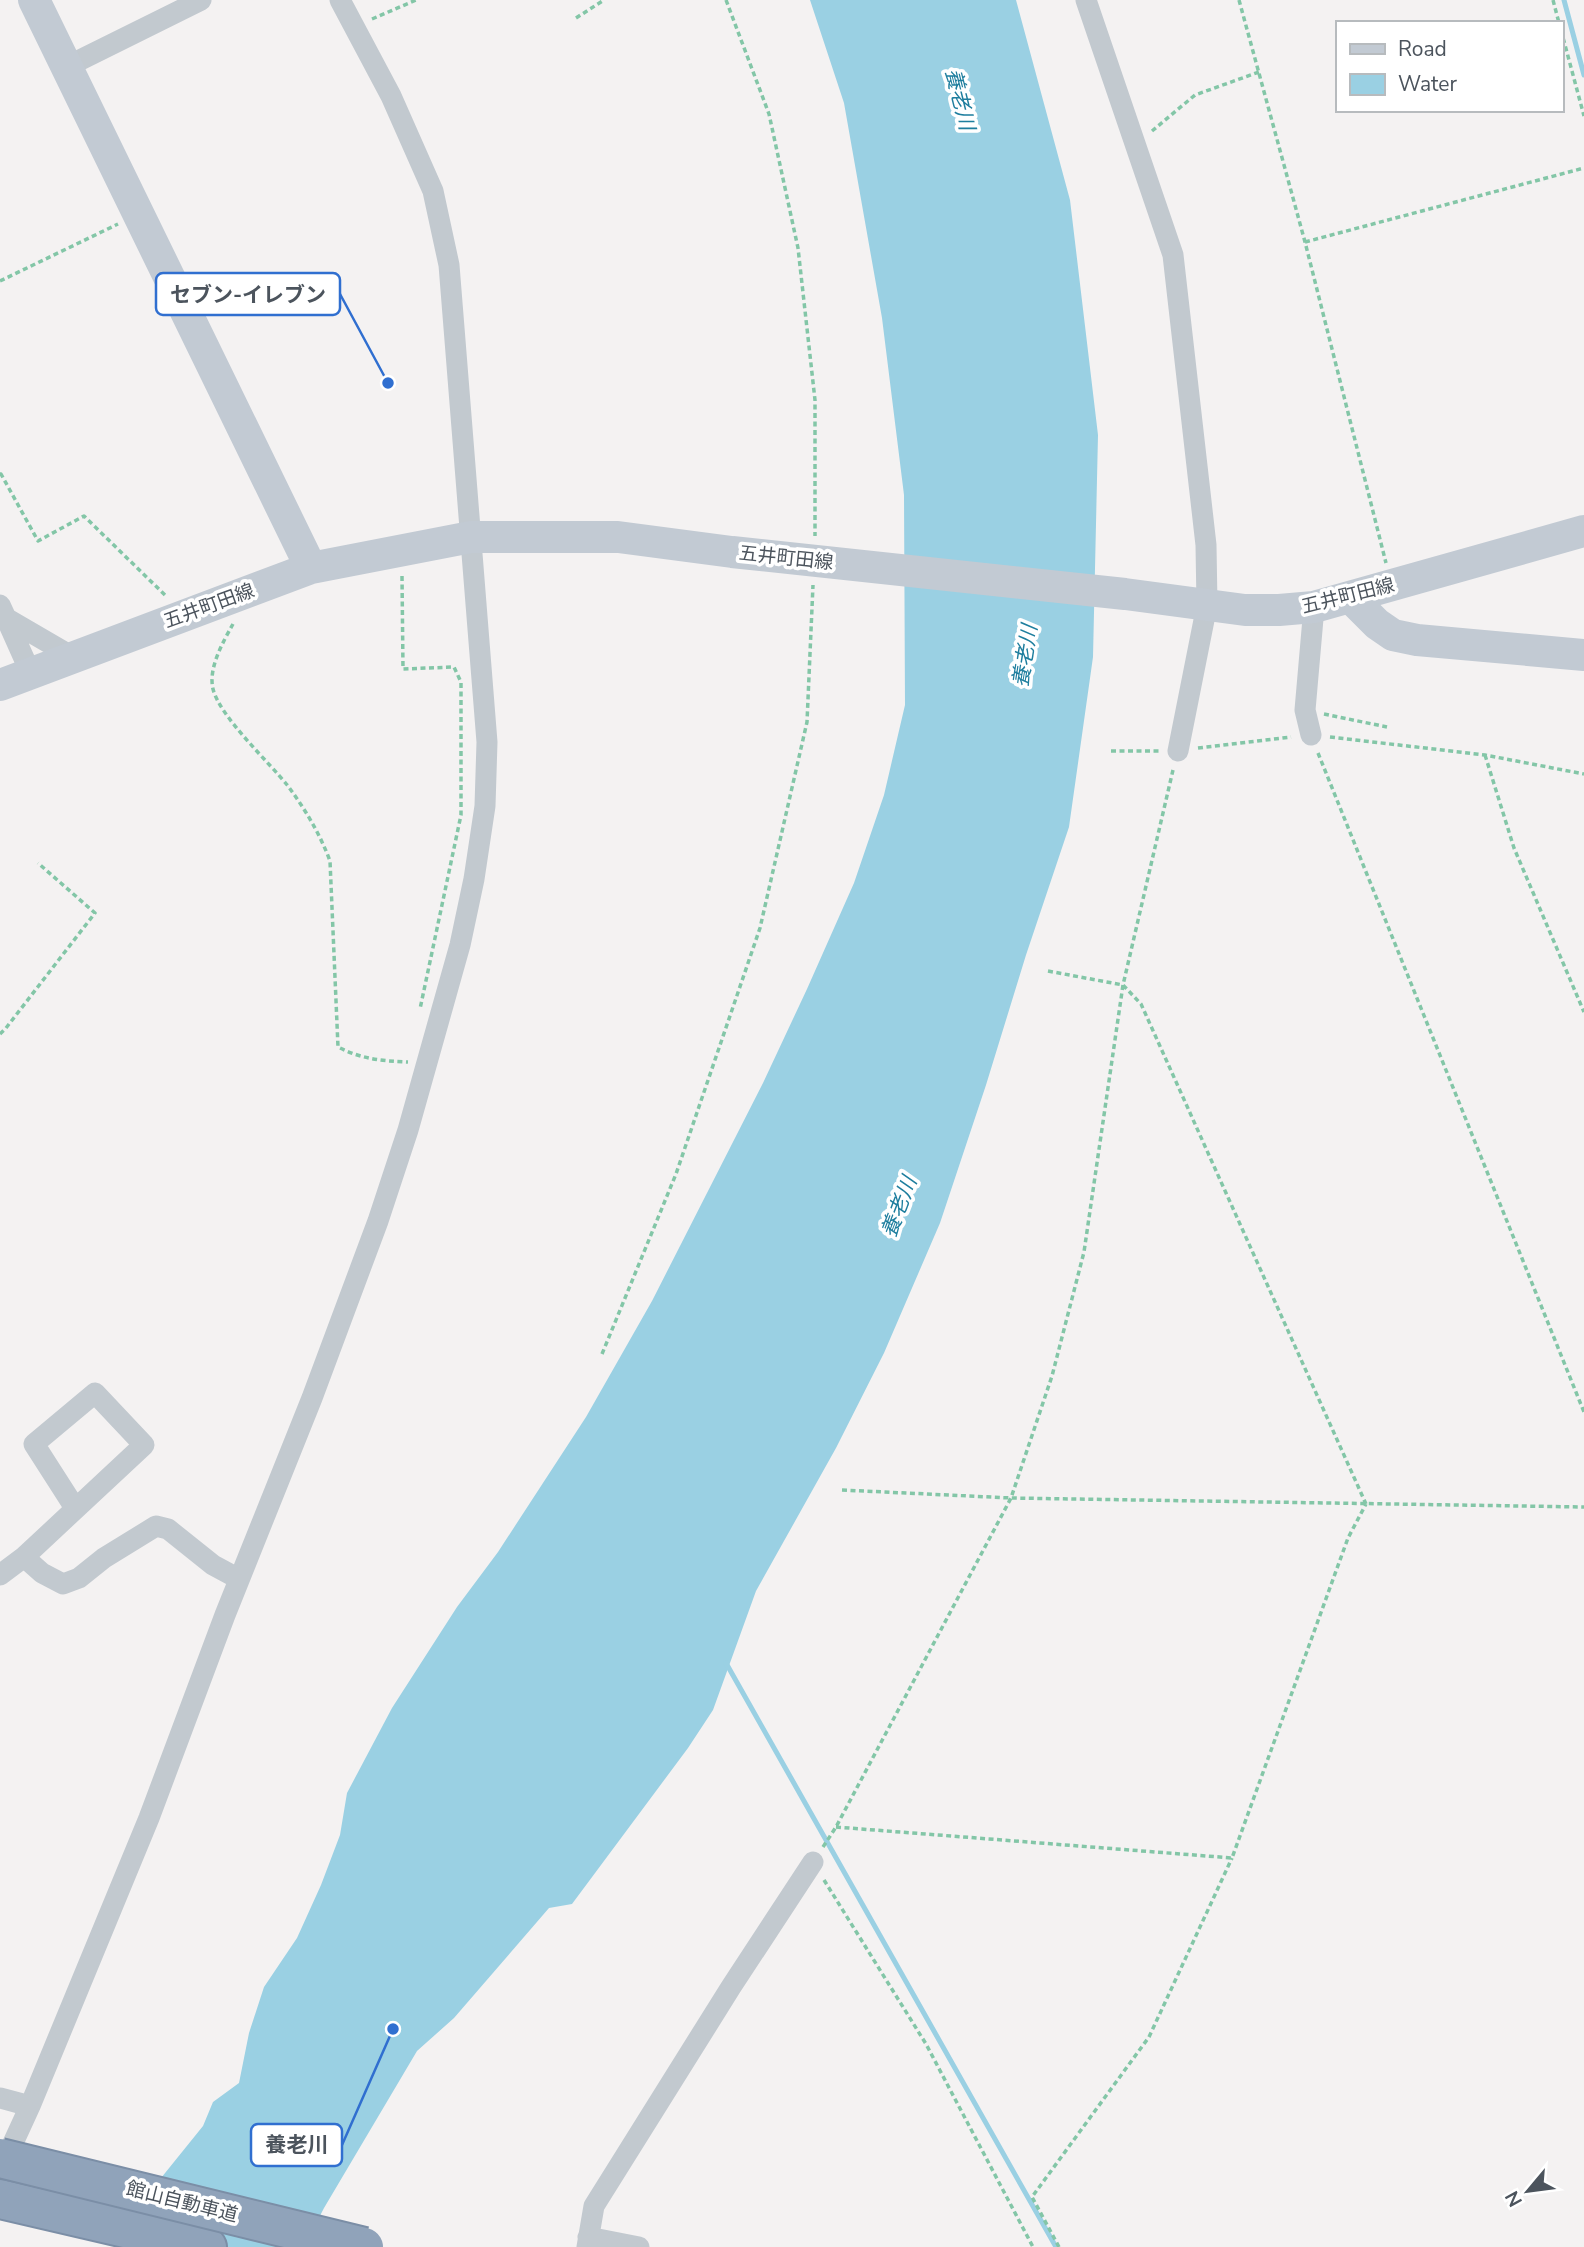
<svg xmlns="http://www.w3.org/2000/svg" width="1584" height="2247" font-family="'Nunito Sans','Noto Sans JP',sans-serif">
  <rect width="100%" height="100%" fill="#f4f2f2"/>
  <path fill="#9ad0e3" d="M810,0H1016L1070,200L1098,435L1093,657L1069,827L1026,955L986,1085L940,1223L884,1353L836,1448L756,1591L713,1710L688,1748L572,1904L549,1908L454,2018L417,2051L324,2208L304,2247H126L157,2183L203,2126L213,2102L239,2083L249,2033L264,1987L297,1938L321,1885L340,1835L347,1793L392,1708L457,1607L498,1552L586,1417L652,1301L763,1083L807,989L854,883L884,795L905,705L904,495L882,318L844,103Z"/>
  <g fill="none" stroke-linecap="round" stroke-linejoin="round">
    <path stroke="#9ad0e3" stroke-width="5" d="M1564,0L1584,75
      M726,1663L1056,2247"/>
    <g stroke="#7b8ea6" stroke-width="42">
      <path id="highway" d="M0,2199L207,2247"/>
    </g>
    <path stroke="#83c6a7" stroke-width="3.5" stroke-dasharray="5 3.5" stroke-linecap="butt" d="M726,0L769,114L798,248L815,400V536
      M1239,0L1305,242L1386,563
      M1553,0L1559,23
      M576,18L604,0
      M372,19L416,0
      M1561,30L1584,116
      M1152,131L1195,95L1259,72
      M1305,242L1584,168
      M0,281L118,224
      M0,474H1L38,541L84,516L167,597
      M402,576L403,669L454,667L461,682V815L420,1009
      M233,624C223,642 208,668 213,689C220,717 269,762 288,786C305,809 320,834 330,861L338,1047C361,1059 382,1061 408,1062
      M1324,714L1387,727
      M1330,737L1485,755L1584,774
      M1198,748L1291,737
      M1111,751H1159
      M1318,753L1584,1412
      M1485,755L1514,848L1584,1012
      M1048,971L1123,985L1141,1004L1366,1504
      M0,1034L6,1028L95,913L38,863
      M602,1354L676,1174L760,928L807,722L813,585
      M842,1490L1011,1498L1584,1507
      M836,1827L1232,1858L1348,1538L1366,1504
      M823,1847L836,1827L1011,1498L1052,1376L1084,1252L1123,985L1173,770
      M824,1880L926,2044L1033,2247
      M1059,2247L1032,2197L1149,2037L1232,1858"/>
    <path stroke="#c2c9cf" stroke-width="21" d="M1086,0L1173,255L1206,545L1207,605L1178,751
      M66,67L201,0
      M0,605L6,618L73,657
      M6,618L31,674
      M1311,735L1305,710L1314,607
      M24,1557L42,1573L63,1584L79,1578L104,1558L156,1526L168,1529L213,1565L239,1579
      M0,1575L24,1557L144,1445L95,1393L34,1444L75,1508
      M0,2098L30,2106
      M3,2165L30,2106L149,1818L225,1615L312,1398L378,1221L408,1130L460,945L474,879L485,806L487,742L449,265L433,191L391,96L340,0
      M588,2237L639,2247
      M587,2247L594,2206L731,1987L813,1862"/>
    <path stroke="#c2cad3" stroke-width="32" d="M34,0L311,568
      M1350,597L1377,624L1393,635L1417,640L1584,655
      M0,685L311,568L471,537H618L732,552L1125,594L1245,610H1279L1314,607L1584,531"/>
    <use href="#highway" stroke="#90a3ba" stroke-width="38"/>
    <g stroke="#7b8ea6" stroke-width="42" stroke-linecap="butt">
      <path id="highway-bridge" d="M0,2158L364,2247"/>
    </g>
    <use href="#highway-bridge" stroke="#90a3ba" stroke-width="38"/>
  </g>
  <g text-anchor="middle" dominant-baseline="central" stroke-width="7" stroke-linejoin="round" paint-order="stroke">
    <g font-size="19" fill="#4c545d" stroke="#fff">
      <text transform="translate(786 558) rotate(6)">五井町田線</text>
      <text transform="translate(1348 596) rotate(-14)">五井町田線</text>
      <text transform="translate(209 606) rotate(-20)">五井町田線</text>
      <text transform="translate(182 2202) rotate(14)">館山自動車道</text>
    </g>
    <g font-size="21" font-style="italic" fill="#1e7e9e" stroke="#fff">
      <text transform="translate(960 99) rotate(76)">養老川</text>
      <text transform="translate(1025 656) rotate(-81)">養老川</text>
      <text transform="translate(899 1207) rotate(-69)">養老川</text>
    </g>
  </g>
  <path fill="none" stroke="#306fd0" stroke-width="2.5" d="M388 383L340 294M393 2029L342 2145"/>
  <g fill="#306fd0" stroke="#fff" stroke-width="2.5">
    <circle cx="388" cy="383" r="7"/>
    <circle cx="393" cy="2029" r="7"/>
  </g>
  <g fill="#fff" stroke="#306fd0" stroke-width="2.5">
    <rect x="156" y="273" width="184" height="42" rx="7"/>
    <rect x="251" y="2124" width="91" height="42" rx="7"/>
  </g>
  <g font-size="21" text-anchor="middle" font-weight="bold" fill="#4c545d">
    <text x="248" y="302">セブン-イレブン</text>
    <text x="297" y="2152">養老川</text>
  </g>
  <rect x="1336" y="21" width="228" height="91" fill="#ffffff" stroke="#b7bbbe" stroke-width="2"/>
  <rect x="1350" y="44" width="35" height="10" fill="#c2cad3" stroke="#b7bbbe" stroke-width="2"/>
  <text x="1398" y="56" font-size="21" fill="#4c545d">Road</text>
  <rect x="1350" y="74" width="35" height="21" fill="#9ad0e3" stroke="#b7bbbe" stroke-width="2"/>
  <text x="1398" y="91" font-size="21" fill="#4c545d">Water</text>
  <g transform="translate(1528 2191) rotate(241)" stroke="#ffffff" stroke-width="5" paint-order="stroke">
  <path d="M0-5L12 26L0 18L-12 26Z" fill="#4c545d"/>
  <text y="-10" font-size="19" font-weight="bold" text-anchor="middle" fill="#4c545d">N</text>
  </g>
</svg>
